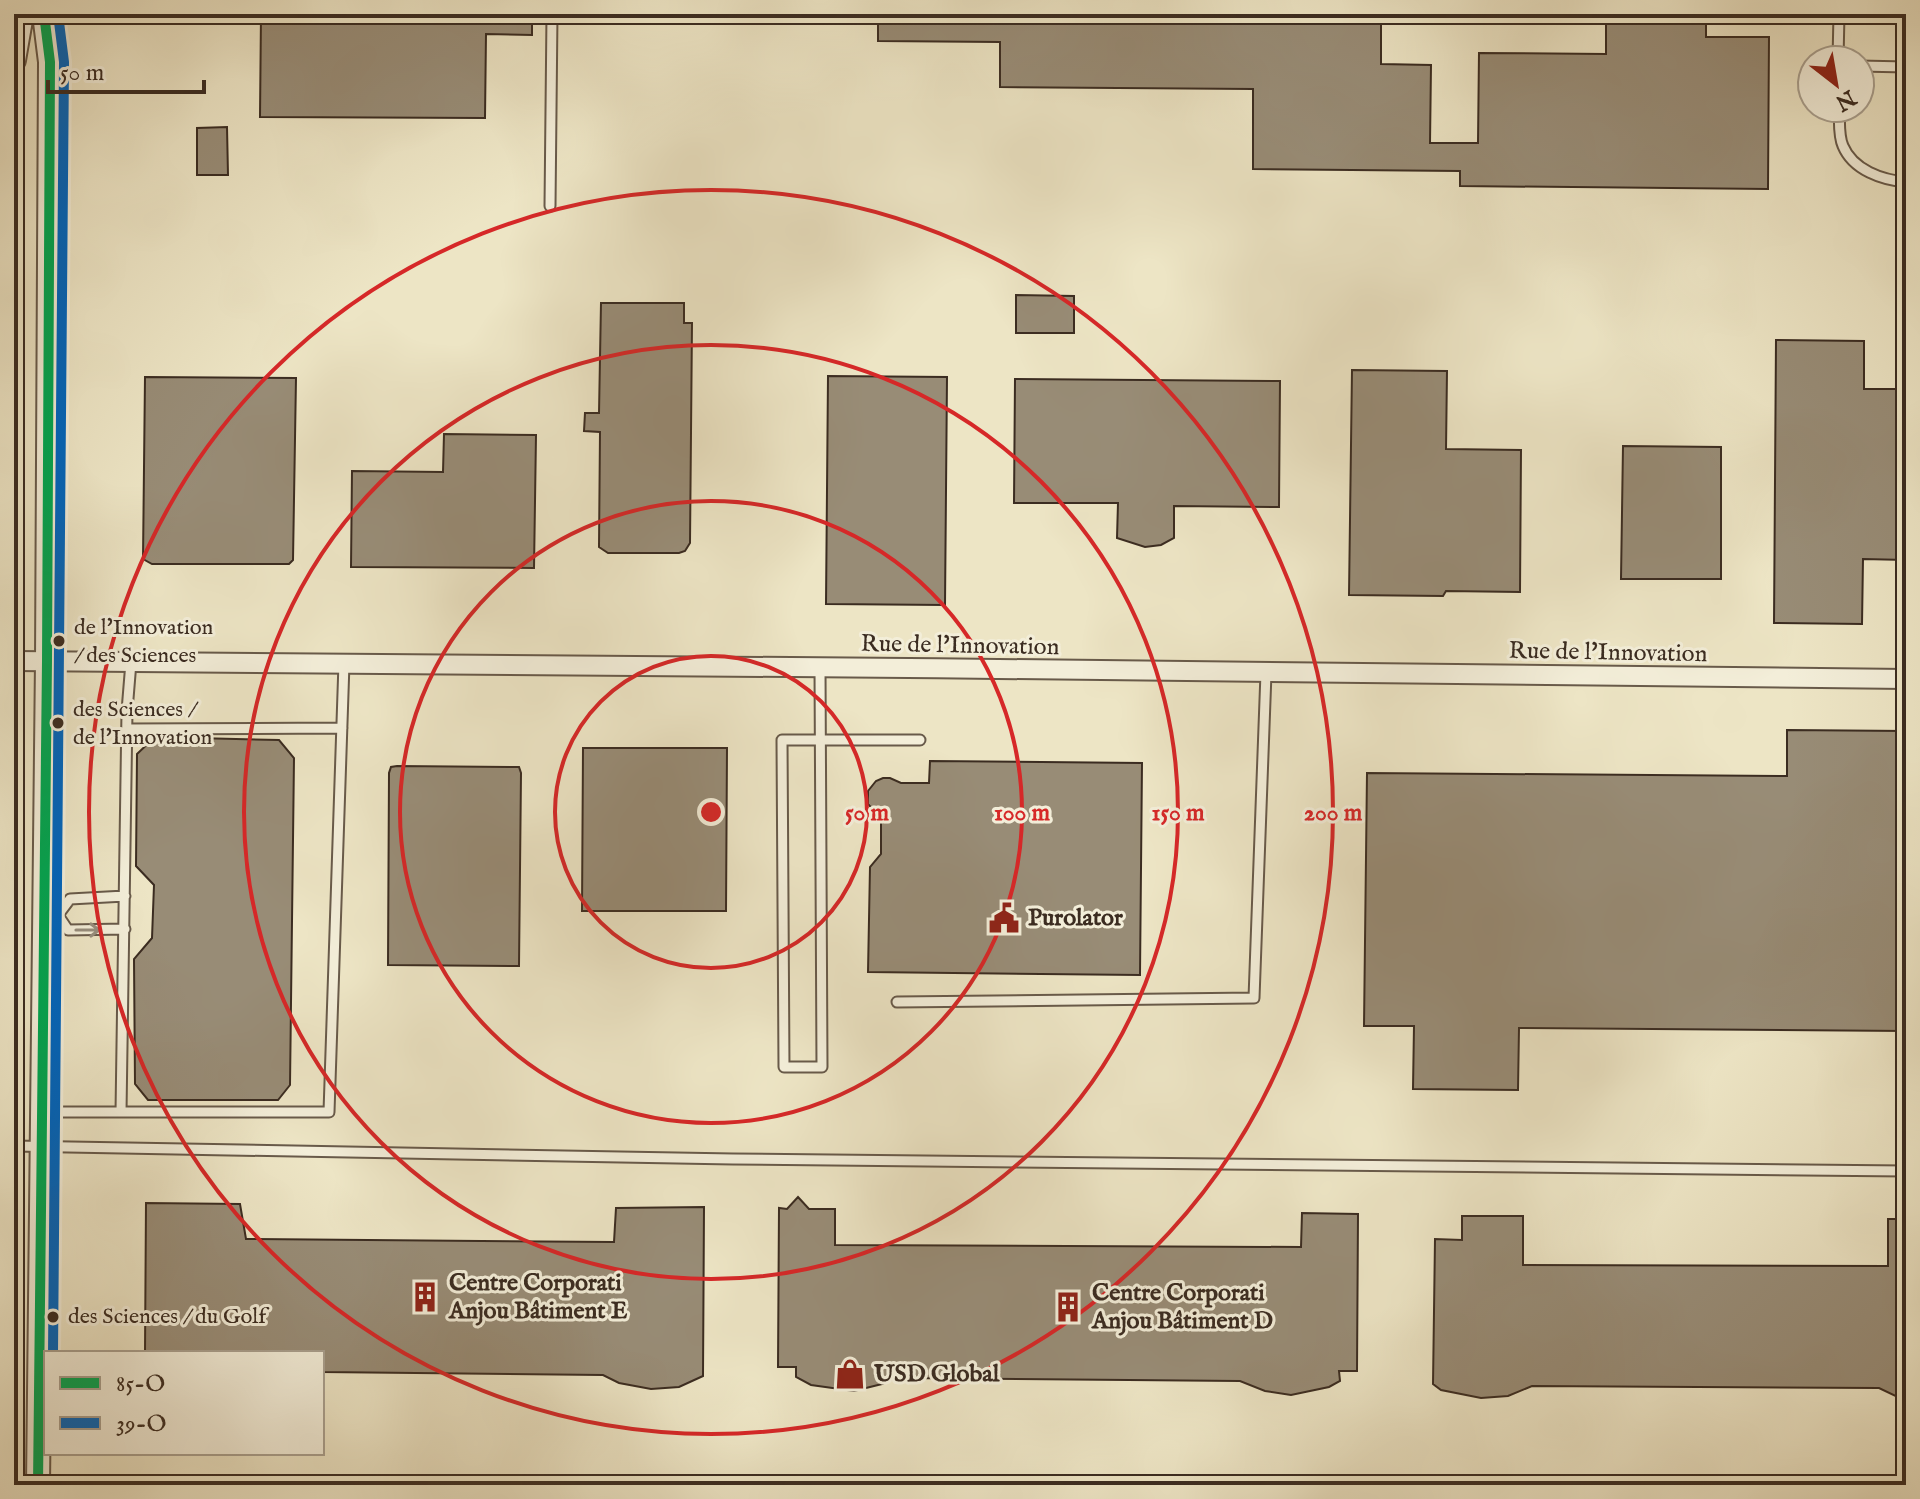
<svg xmlns="http://www.w3.org/2000/svg" width="1920" height="1499" font-family="'IM FELL English',serif">
  <rect width="100%" height="100%" fill="#ede5c5"/>
  <filter id="stains"><feTurbulence type="fractalNoise" baseFrequency=".0025" numOctaves="4"/><feColorMatrix values="0 0 0 0 .2 0 0 0 0 .09 0 0 0 0 .02 0 0 0 .5 -.17"/></filter>
  <radialGradient id="worn" r=".72"><stop offset=".6" stop-color="#630" stop-opacity="0"/><stop offset="1" stop-color="#630" stop-opacity=".3"/></radialGradient>
  <path fill="#988c76" stroke="#3b2c21" stroke-width="2" d="M261,14H532V35L486,34L485,118L260,117Z
    M878,14H1381V64L1431,65L1430,143H1478L1479,53L1606,54V14H1706V37H1769L1768,189L1460,186V171L1253,169V89L1000,87V42L878,41Z
    M227,127L228,175H197V128Z
    M1016,295L1074,296V333H1016Z
    M601,303H684V323H692L690,543L685,551L679,553H608L599,547L600,432L584,431L585,413H599Z
    M1776,340L1864,341V389H1906V560L1863,559L1862,624L1774,623Z
    M1352,370L1447,371L1446,449L1521,450L1520,592L1446,591L1443,596L1349,595Z
    M828,376L947,377L945,605L826,604Z
    M145,377L296,378L293,560L289,564H152L143,559Z
    M1015,379L1280,381L1279,507L1174,506V538L1161,545L1145,547L1117,538L1118,503H1014Z
    M444,434L536,435L534,568L351,567L352,471L443,472Z
    M1623,446L1721,447V579H1621Z
    M1787,730L1906,731V1031L1519,1028L1518,1090L1413,1089L1414,1026H1364L1367,773L1787,776Z
    M155,737L279,740L294,758L290,1085L278,1100H148L135,1084L134,959L152,938L154,885L136,866L137,754Z
    M583,748H727L726,911H582Z
    M930,761L1142,763L1140,975L868,972L870,867L881,854V819L868,804V791L876,781L883,778H890L901,783H929Z
    M397,766L519,767L521,773L519,966L388,965L389,773L391,767Z
    M798,1197L809,1209H835V1245L1301,1247L1302,1213L1358,1214L1357,1371H1339L1340,1381L1329,1387L1291,1395L1265,1391L1240,1381L895,1378L882,1384L854,1391L811,1385L796,1377V1367H778L779,1208L787,1209Z
    M146,1203L240,1204L246,1239L614,1242L616,1208L704,1207L703,1376L679,1387L651,1389L619,1383L603,1375L322,1372V1353H145Z
    M1462,1216H1523V1265L1888,1266V1219H1906V1401L1879,1388L1532,1386L1508,1396L1481,1398L1441,1390L1433,1384L1435,1239L1462,1240Z"/>
  <g fill="none" stroke-linecap="round" stroke-linejoin="round">
    <g stroke="#685a4a" stroke-width="13">
      <path id="service" d="M1838,60L1839,14
        M1860,66L1906,67
        M1839,108C1840,120 1838,135 1843,146C1853,170 1882,180 1906,182
        M550,206L552,14
        M820,669L822,1067H784L782,740H920
        M127,729L342,728
        M58,915L68,930L125,929
        M58,915L70,899L125,896
        M897,1002L1254,998L1266,673
        M42,1112H121L127,711L131,662
        M121,1112H329L344,663
        M14,1146L733,1159L1906,1171"/>
    </g>
    <g stroke="#685a4a" stroke-width="22">
      <path id="minor" d="M14,661C645,663 1275,673 1906,679"/>
    </g>
    <g stroke="#685a4a" stroke-width="26">
      <path id="tertiary" d="M14,60L22,14
        M38,1485L47,661L50,62L44,14"/>
    </g>
    <use href="#service" stroke="#f3eed9" stroke-width="9"/>
    <use href="#minor" stroke="#f3eed9" stroke-width="18"/>
    <use href="#tertiary" stroke="#f3eed9" stroke-width="22"/>
    <g stroke="#f3eed9" stroke-width="16">
      <path id="bus-1" d="M38,1485L47,661L50,62L44,14"/>
    </g>
    <g stroke="#f3eed9" stroke-width="16">
      <path id="bus-2" d="M53,1353L64,62L58,14"/>
    </g>
    <use href="#bus-1" stroke="#00a651" stroke-width="10"/>
    <use href="#bus-2" stroke="#0065bd" stroke-width="10"/>
  </g>
  <defs><path id="oneway-shaft" d="M-6 0H5M1.5-3L5.5 0L1.5 3" fill="none" stroke-width="1.6" stroke-linecap="round" stroke-linejoin="round" transform="scale(2)"/></defs>
  <use stroke="#978d7d" href="#oneway-shaft" transform="translate(88 930)"/>
  <g fill="none" stroke="#d62828" stroke-width="4">
    <circle cx="711" cy="812" r="156"/>
    <circle cx="711" cy="812" r="311"/>
    <circle cx="711" cy="812" r="467"/>
    <circle cx="711" cy="812" r="622"/>
  </g>
  <defs>
    <g id="civic-bare" transform="scale(2.4)"><path d="M-.6-6.5H3V-4.5H.6V-3L4-1V1h2V6H-6V1h2V-1L-.6-3ZM-1.2 2.5V6h2.4V2.5Z" fill="#8f2418" stroke="#f3eed9" stroke-width="2.5" paint-order="stroke"/></g>
    <g id="building-bare" transform="scale(2.4)"><path d="M-4-6H4V6H1V3H-1V6H-4ZM-2.5-4.3h1.7v1.8h-1.7ZM.8-4.3h1.7v1.8H.8ZM-2.5-1h1.7V.8h-1.7ZM.8-1h1.7V.8H.8Z" fill="#8f2418" stroke="#f3eed9" stroke-width="2.5" paint-order="stroke"/></g>
    <g id="shop-bare" transform="scale(2.4)"><path d="M-5-2.5h2.3a2.7 3.5 0 0 1 5.4 0H5L5.5 6h-11ZM-1.5-2.5h3a1.5 2.3 0 0 0-3 0Z" fill="#8f2418" stroke="#f3eed9" stroke-width="2.5" paint-order="stroke"/></g>
  </defs>
  <g fill-rule="evenodd">
    <use href="#civic-bare" x="1004" y="918"/>
    <use href="#building-bare" x="425" y="1297"/>
    <use href="#building-bare" x="1068" y="1307"/>
    <use href="#shop-bare" x="850" y="1374"/>
  </g>
  <g fill="#3b2c21" stroke="#f3eed9" stroke-width="3">
    <circle cx="59" cy="641" r="7"/>
    <circle cx="58" cy="723" r="7"/>
    <circle cx="53" cy="1317" r="7"/>
  </g>
  <g text-anchor="middle" dominant-baseline="central" stroke-width="6" stroke-linejoin="round" paint-order="stroke">
    <g font-size="22" fill="#3b2c21" stroke="#f3eed9" text-anchor="start">
      <text x="74" y="628">de l'Innovation<tspan x="74" dy="28">/ des Sciences</tspan></text>
      <text x="73" y="710">des Sciences /<tspan x="73" dy="28">de l'Innovation</tspan></text>
      <text x="68" y="1317">des Sciences / du Golf</text>
    </g>
    <g font-size="24" fill="#3b2c21" stroke="#f3eed9">
      <text transform="translate(960 646) rotate(1)">Rue de l'Innovation</text>
      <text transform="translate(1608 653) rotate(1)">Rue de l'Innovation</text>
    </g>
    <g font-size="24" font-weight="bold" fill="#3b2c21" stroke="#f3eed9" text-anchor="start">
      <text x="1028" y="918">Purolator</text>
      <text x="449" y="1283">Centre Corporati<tspan x="449" dy="28">Anjou Bâtiment E</tspan></text>
      <text x="1092" y="1293">Centre Corporati<tspan x="1092" dy="28">Anjou Bâtiment D</tspan></text>
      <text x="874" y="1374">USD Global</text>
    </g>
  </g>
  <circle cx="711" cy="812" r="12" fill="#d62828" stroke="#f3eed9" stroke-width="4"/>
  <g font-size="24" text-anchor="middle" font-weight="bold" fill="#d62828" stroke="#f3eed9" stroke-width="6" stroke-linejoin="round" paint-order="stroke">
    <text x="867" y="820">50 m</text>
    <text x="1022" y="820">100 m</text>
    <text x="1178" y="820">150 m</text>
    <text x="1333" y="820">200 m</text>
  </g>
  <rect width="1920" height="1499" fill="none" stroke="#ede5c5" stroke-width="48"/>
  <rect x="16" y="16" width="1888" height="1467" fill="none" stroke="#3b2c21" stroke-width="4"/>
  <rect x="24" y="24" width="1872" height="1451" fill="none" stroke="#3b2c21" stroke-width="2"/>
  <rect x="44" y="1351" width="280" height="104" fill="#f3eed9" stroke="#a9a08f" stroke-width="2"/>
  <rect x="60" y="1377" width="40" height="12" fill="#00a651" stroke="#a9a08f" stroke-width="2"/>
  <text x="116" y="1391" font-size="24" fill="#3b2c21">85-O</text>
  <rect x="60" y="1417" width="40" height="12" fill="#0065bd" stroke="#a9a08f" stroke-width="2"/>
  <text x="116" y="1431" font-size="24" fill="#3b2c21">39-O</text>
  <g transform="translate(1836 84) rotate(149)"><circle r="38" fill="#f3eed9" stroke="#a9a08f" stroke-width="2"/>
  <path d="M0-6L14 30L0 20L-14 30Z" fill="#8f2418"/>
  <text y="-12" font-size="22" font-weight="bold" text-anchor="middle" fill="#3b2c21">N</text>
  </g>
  <path d="M48 80v12h156v-12" fill="none" stroke="#3b2c21" stroke-width="4"/>
  <text x="60" y="80" font-size="24" fill="#3b2c21" stroke="#f3eed9" stroke-width="6" paint-order="stroke">50 m</text>
  <rect width="100%" height="100%" filter="url(#stains)"/>
  <rect width="100%" height="100%" fill="url(#worn)"/>
</svg>
